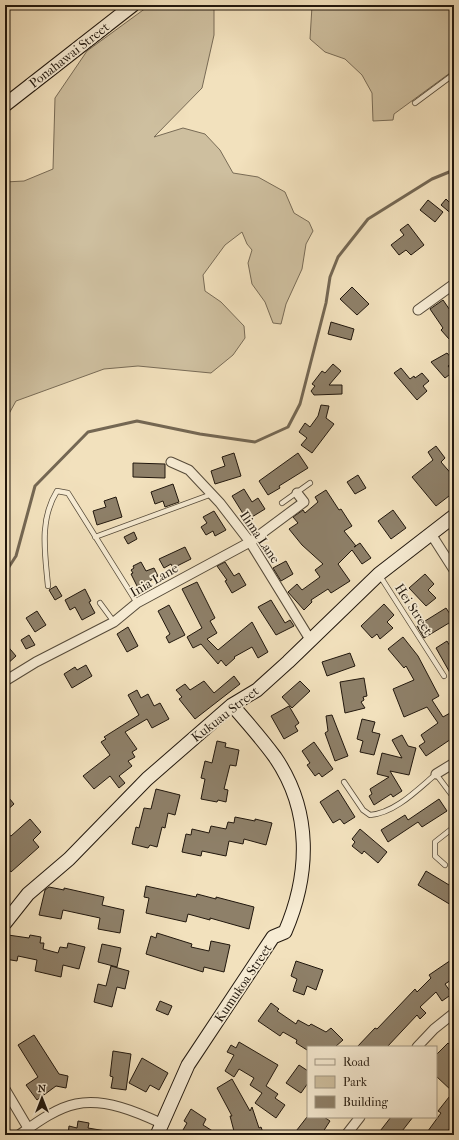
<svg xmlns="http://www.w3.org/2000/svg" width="459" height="1140" font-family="'IM FELL French Canon',serif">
  <rect width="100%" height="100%" fill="#f2e1bd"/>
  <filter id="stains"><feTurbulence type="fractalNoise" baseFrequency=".005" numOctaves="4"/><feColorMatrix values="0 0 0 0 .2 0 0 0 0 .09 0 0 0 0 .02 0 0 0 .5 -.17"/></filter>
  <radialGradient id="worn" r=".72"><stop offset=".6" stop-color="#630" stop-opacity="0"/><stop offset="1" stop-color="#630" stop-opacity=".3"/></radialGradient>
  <path fill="#cebf9f" stroke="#786b56" d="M150,5H214V35L202,88L154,137L183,128L205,134L220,150L233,173L258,177L285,192L294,213L309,222L313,231L306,244L302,269L286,304L281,324L273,323L265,302L252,284L248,263L252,250L247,244L242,232L225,245L203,275L205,291L221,302L244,326L245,338L233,355L211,373L138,366L104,369L16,401L5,421V182L24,181L53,169L55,98L87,51Z
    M454,5V70L394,114L393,120L373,121L372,93L362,75L345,59L325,52L310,39L312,6Z"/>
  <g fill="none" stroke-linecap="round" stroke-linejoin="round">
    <path stroke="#746753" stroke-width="3" d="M5,573L16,556L35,486L88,432L137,421L200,434L255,442L288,427L300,404L326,303L330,277L338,257L368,219L432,179L454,170"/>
  </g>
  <path fill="#8e8069" stroke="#21170d" d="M446,199L454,207V216L441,205Z
    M428,200L443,212L435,222L420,210Z
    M408,224L424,245L411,255L406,250L399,255L391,245L404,235L400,230Z
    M352,287L369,304L357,315L340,299Z
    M443,300L454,316V335L449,339L441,330L443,328L430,309Z
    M331,322L354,329L351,340L328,334Z
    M447,353L454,361L448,366L453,372L445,378L431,362Z
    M333,364L341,371L329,385H342V394L314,395L311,391L315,386L312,384L322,371L325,373Z
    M401,368L410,379L414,376L415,378L422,373L429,381L423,386L427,391L417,400L394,373Z
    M321,405L329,406L326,418L334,424L312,453L301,445L307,438L299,432L305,423L310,427L318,416Z
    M436,446L445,458L441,462L454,477V502L449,496L436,506L412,477L433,460L428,452Z
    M234,453L241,476L215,484L211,471L225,466L222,457Z
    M298,453L308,468L279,486L280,488L268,495L259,481Z
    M133,463L165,464V478L133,477Z
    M358,475L366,488L355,494L347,482Z
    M173,484L179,502L165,507L163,501L155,504L151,492Z
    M244,489L252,502L258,498L265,509L247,520L232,496Z
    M326,490L339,510L341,509L352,526L344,531L356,546L354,547L360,543L371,558L362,564L352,550L338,564L350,581L331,593L328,589L311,600L312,602L304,610L288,592L297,584L302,590L320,577L315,570L323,564L302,545L289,529L298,523L293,517L303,510L305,513L318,502L315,497Z
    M116,497L122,517L97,525L93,511L106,507L104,501Z
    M393,510L406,528L391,539L378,521Z
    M214,511L226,530L215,536L213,531L206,535L201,527L207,523L203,517Z
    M134,532L137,539L128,544L124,537Z
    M185,547L191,559L173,568L171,564L164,568L159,559Z
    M286,561L293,574L281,581L273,568Z
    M141,562L146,571L154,568L158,576L138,588L131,574L133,573L131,570L134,568L133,566Z
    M225,562L234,576L239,573L246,585L232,593L225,581L227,580L217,566Z
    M425,574L434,584L428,590L436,598L426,606L409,588Z
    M197,582L215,618L210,621L217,633L207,639L218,650L252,622L268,652L258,658L252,647L234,657L235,658L226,666L221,660L218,664L201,644L193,648L187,637L202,628L182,589Z
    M56,586L62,596L55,600L49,590Z
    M85,589L91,601L89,602L95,613L82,620L75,607L70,610L65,600Z
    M271,600L285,623L290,620L294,626L276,635L258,607Z
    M384,604L394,615L387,622L393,628L380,639L377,634L372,638L361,626Z
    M169,605L185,635L169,643L166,637L170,634L158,611Z
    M446,608L454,620L424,638L417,626Z
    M37,611L46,625L35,632L26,618Z
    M128,627L138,646L127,652L117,634Z
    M29,635L35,645L26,649L21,640Z
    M403,637L418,656L439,696L432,700L443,717L450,713L454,720V737L426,756L419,746L425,742L421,735L438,723L427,707L404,717L393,689L414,680L406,666L404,668L388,649Z
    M447,641L454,653V680L436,648Z
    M5,643L16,656L5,666Z
    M350,653L355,666L327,676L322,662Z
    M86,665L92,676L72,688L64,674L75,667L77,670Z
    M234,676L240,684L195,719L179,699L182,697L176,690L185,684L190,690L204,681L214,693Z
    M364,678L367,696L363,697L364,700L361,702L365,708L345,713L340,682Z
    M300,681L310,691L292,708L282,697Z
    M137,690L141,698L148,694L154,706L160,703L169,719L152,728L147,719L125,732L137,749L132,752L135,757L128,761L132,766L119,776L125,783L119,788L110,776L94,789L83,776L110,755L101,742L106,739L104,737L139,715L128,695Z
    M289,706L299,723L295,726L298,731L284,739L271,716Z
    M332,715L348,756L335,761L325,733L328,731L326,716Z
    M362,719L375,722L372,732L380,734L374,755L360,752L363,741L357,739Z
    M402,735L408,746L416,748L409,775L390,771L402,791L393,797L391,794L374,805L369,796L372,794L370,789L389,777L377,774L382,753L402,758L392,740Z
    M217,741L226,743L225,747L239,750L236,766L230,765L224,789L228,790L226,802L218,800L217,802L201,799L205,779L201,778L205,761L212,763Z
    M314,742L333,769L322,777L319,773L315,776L307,765L310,763L302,751Z
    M156,789L180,795L175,815L168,813L165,828L162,827L157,847L150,845L148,848L132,844L136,827L139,828L144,808L151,809Z
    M338,790L355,817L344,824L340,819L333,823L320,802Z
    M9,798L14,804L5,812V801Z
    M439,799L447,811L422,827L418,822L388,842L381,830L405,815L408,820Z
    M235,817L255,821V819L272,823L266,845L244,839L243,844L229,841L226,856L202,851L201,856L182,852L186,834L191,835L192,829L209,833L211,826L226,829L228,822L234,823Z
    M30,819L41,832L33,840L39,847L11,872L5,864V838L9,835L11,836Z
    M360,829L387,852L378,863L364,851L362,854L352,846L355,842L352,839Z
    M426,871L454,888V900L451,905L418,885Z
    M146,886L196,897L197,894L216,899V897L254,907L249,929L210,918V920L188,914L186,922L146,913L149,898L144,897Z
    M49,887L64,890V888L104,897L102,905L124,910L120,933L98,929L100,918L63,910L61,919L39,915L45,890Z
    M157,933L192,944L191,947L209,951L211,941L230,945L224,972L204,967L203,972L146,954L151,936L156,938Z
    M8,935L29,938L30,935L41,937L40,943H44L43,949L58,953L60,947L67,948L68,943L85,947L79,969L63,965L61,977L35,971L37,960L18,956L17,961L5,959V941H7Z
    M102,944L121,948L117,967L98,962Z
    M454,958V978L445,984L452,994L442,1001L436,992L420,1007L426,1013L420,1019L417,1015L387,1047H357L375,1028L377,1029L415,989L417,992L431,978L429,975Z
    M296,961L323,970L316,990L307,986L304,995L293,991L297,979L291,976Z
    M111,966L129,971L125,989L117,987L112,1007L94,1002L98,984L106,986Z
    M160,1001L172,1006L168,1015L156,1010Z
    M271,1003L279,1009L277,1011L296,1024L298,1020L309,1026L311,1024L326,1032L331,1028L343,1040L335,1047H308L307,1050L296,1043L297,1040L283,1032L280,1036L258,1021Z
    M34,1035L59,1074L68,1076L66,1088L56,1086L37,1100L26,1085L38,1077L18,1045Z
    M239,1042L278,1065L266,1086L278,1094L275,1098L285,1105L276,1118L255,1103L262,1093L250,1085L254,1078L239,1069L234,1077L225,1071L234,1055L227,1052L231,1045L236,1048Z
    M448,1043L454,1048V1122L445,1135H425L441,1113L438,1111L453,1092L436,1076V1055Z
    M113,1051L131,1054L126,1090L111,1088L113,1077L110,1076Z
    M142,1058L168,1073L159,1090L150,1085L146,1092L129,1083Z
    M299,1065L308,1071V1083L301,1093L286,1083Z
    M232,1079L250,1111L252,1107L259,1128L261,1127L264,1135H235L230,1116H232L217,1088Z
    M191,1109L206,1119L203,1125L219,1135H190L183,1130L187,1123L184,1121Z
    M307,1117H324L330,1121L321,1135H293Z
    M391,1117H413L399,1135H377Z
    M78,1121L89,1123L88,1128L106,1131L105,1135H68L69,1126L77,1128Z"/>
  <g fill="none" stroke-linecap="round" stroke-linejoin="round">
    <g stroke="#554a39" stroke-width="6">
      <path id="lane" d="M415,103L454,74
        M282,503L310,483
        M95,537L212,494
        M380,576L444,676
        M48,586C45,553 39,520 57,491L68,493L137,603
        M100,603L114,622
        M344,782L363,810L370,815C395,813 417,790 436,774L454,798
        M445,865L435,856V842L454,827"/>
    </g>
    <g stroke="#554a39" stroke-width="11">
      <path id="street" d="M418,310L454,284
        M171,462L189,470L220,503L250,542L311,641
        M431,534L454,570
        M5,681L36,662L114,622L137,603L250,542L304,502L297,493
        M436,774L454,763
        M417,1047L434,1029L454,1013
        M5,1089L28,1128
        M19,1135C36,1123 56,1108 76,1104C105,1098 137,1112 163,1124
        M346,1135L360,1117"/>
    </g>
    <g stroke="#21170d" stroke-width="15">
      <path id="secondary" d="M5,105L133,5
        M5,923L28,894L69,859L147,779L232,705L257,690L288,662L379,574L454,516
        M157,1135L188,1065L273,937L285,932C310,874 312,811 275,757C262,739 247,722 232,705"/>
    </g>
    <use href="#lane" stroke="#f7ecd4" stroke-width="4.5"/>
    <use href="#street" stroke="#f7ecd4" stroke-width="9"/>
    <use href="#secondary" stroke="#f7ecd4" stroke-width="13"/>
  </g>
  <g text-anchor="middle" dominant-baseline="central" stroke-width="3.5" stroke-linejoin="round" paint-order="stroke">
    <g font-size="13" fill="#21170d" stroke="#f7ecd4">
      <text transform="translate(69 55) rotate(-38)">Ponahawai Street</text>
      <text transform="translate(260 537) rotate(56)">Ilima Lane</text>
      <text transform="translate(154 580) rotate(-30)">Inia Lane</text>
      <text transform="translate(414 609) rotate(57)">Hei Street</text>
      <text transform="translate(225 714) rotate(-38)">Kukuau Street</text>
      <text transform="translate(243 983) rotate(-56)">Kumukoa Street</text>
    </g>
  </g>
  <rect width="459" height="1140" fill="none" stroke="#f2e1bd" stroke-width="20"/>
  <rect x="6" y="6" width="447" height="1128" fill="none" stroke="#21170d" stroke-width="2"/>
  <rect x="10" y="10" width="439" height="1120" fill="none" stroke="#21170d"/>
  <rect x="307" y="1046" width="130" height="72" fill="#f7ecd4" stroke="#a19784"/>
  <rect x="315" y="1059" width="20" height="6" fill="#f7ecd4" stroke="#a19784"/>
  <text x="343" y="1066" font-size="12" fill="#21170d">Road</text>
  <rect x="315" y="1076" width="20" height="12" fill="#cebf9f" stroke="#a19784"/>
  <text x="343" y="1086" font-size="12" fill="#21170d">Park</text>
  <rect x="315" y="1096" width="20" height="12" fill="#8e8069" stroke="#a19784"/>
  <text x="343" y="1106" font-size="12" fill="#21170d">Building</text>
  <g transform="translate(42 1098)" stroke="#f7ecd4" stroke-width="3" paint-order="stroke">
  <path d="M0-3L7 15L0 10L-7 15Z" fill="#21170d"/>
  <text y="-6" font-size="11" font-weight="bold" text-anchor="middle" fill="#21170d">N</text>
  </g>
  <rect width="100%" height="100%" filter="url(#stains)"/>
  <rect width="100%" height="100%" fill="url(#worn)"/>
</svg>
